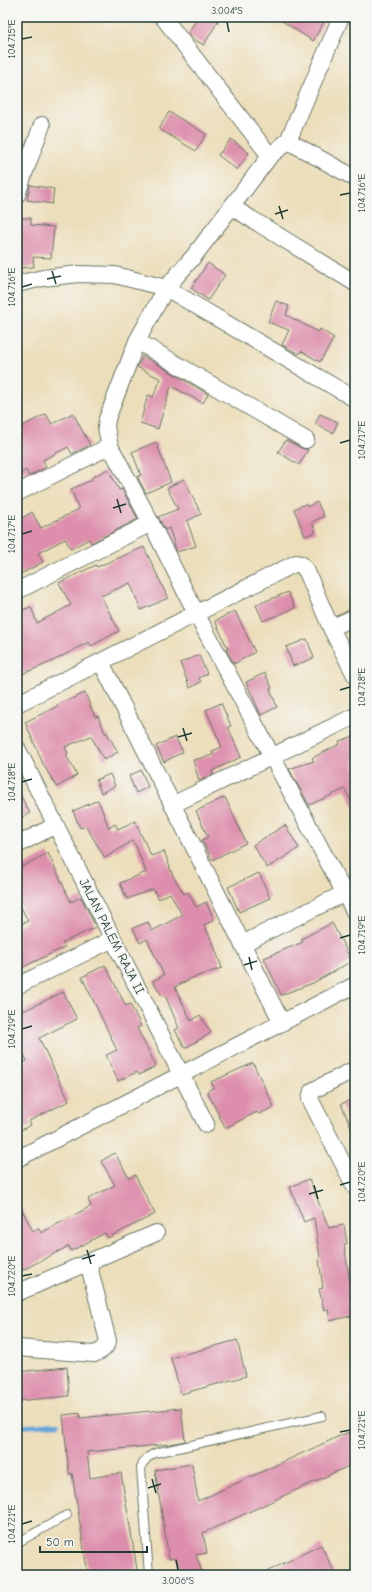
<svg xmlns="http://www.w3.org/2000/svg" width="372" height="1592" font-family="'Comic Neue',sans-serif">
  <rect width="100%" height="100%" fill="#f6f6f2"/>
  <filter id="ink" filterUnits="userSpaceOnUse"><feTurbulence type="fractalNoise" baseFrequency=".025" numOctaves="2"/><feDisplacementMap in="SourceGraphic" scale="8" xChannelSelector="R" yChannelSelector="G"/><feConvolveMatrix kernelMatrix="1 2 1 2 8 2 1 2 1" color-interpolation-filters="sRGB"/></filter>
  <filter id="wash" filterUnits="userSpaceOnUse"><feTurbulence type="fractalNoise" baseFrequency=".012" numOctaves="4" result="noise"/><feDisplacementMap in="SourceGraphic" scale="16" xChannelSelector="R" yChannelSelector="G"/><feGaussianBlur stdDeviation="0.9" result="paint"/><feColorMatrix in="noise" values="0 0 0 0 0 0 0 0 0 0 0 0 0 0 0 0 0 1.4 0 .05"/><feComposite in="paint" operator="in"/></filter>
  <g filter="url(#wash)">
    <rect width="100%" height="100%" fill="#ecdeba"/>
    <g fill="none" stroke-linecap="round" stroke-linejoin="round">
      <path stroke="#66a5d9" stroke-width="4.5" d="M17,1427L58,1424"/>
    </g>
    <g id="blocks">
      <path fill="#dd8eac" d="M198,17H210L218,21L204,45L190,37L188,33Z
        M276,17H316L324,22L313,41Z
        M169,112L206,134L196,151L159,129Z
        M231,139L249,153L237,170L218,155Z
        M30,185L54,189L52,204L27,200Z
        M17,218H31V225L54,227L51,258L33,257L34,267L19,268Z
        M208,263L225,275L208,300L191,288Z
        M276,301L289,306L286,315L318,332L320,329L334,338L320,362L301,351L299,354L282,345L289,330L268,322Z
        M143,356L208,394L203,403L171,386L158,429L140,423L148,395L153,397L161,379L137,367Z
        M73,413L90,445L72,454L68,447L43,460L46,467L29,476L26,470L17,476V429L46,414L52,424Z
        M320,414L338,422L333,433L315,424Z
        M286,440L301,448L308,450L299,465L278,452Z
        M156,442L171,482L146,493L139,480L138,476L141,475L132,452Z
        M108,469L119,490L122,489L138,519L91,543L89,539L71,549L65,539L38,553L43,562L17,576V521L32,512L41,528L79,509L71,489L92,480L91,478Z
        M184,479L201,514L187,521L196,546L177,552L169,528L165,530L158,517L178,509L167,488Z
        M317,502L324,516L312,522L316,532L305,536L294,509L306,504L307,507Z
        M144,547L168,598L141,610L130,583L101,596L119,631L91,646L89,642L51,662L17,676V612L31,607L37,623L71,605L59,583L96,565L97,567Z
        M288,592L295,608L263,621L256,605Z
        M235,611L255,652L234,664L226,649H228L215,621Z
        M307,639L314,658L293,666L286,647Z
        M199,655L207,674L199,678L201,682L190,688L180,663Z
        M265,673L272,688L270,689L277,707L261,715L246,682Z
        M85,693L95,717L98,716L105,733H107L118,752L104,760L91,736L65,747L68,754L66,755L77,775L57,787L44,766L25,722L58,706L57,705Z
        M221,703L231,726L228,727L241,757L212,771L213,775L199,781L193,760L213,755L212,751L222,747L206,710Z
        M355,736V809L345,789L309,805L289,769L314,761L312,758L340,744L339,741Z
        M175,737L183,752L164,762L156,746Z
        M141,770L148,787L136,793L129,776Z
        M110,774L115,786L101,793L96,780Z
        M17,789L30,813L17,820Z
        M225,797L246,843L212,860L202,840L208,837L196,811Z
        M98,800L109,828L115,824L118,829L135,821L151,856L164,851L173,876L184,894L188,892L196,907L206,902L214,920L204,925L213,943L222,968L192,978L175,987L191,1021L200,1015L211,1033L185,1048L175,1030L179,1028L165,995L162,996L153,981L164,975L147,939L140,943L133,928L148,922L152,931L182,915L170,893L159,899L153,889L127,899L120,883L146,872L136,846L132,841L105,858L86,826L80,828L73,811Z
        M285,825L299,848L267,868L253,845Z
        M48,853L71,902L81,897L96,927L62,943L65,947L17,970V926L28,921L17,899V869Z
        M259,873L270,898L239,912L228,887Z
        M332,923L352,961L313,983L281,995L264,958L303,942L301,939Z
        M105,965L126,1006L130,1004L141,1026L137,1028L156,1066L139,1075L137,1072L118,1081L106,1055L117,1050L82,977Z
        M63,992L77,1019L39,1038L69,1101L29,1121L31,1125L17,1132V1066L27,1061L17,1040V1014Z
        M253,1063L274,1107L259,1114L257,1112L225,1128L207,1091L214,1087L211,1082Z
        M355,1098V1136L341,1104Z
        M115,1153L129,1178L135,1175L155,1214L108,1238L105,1233L71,1251L69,1246L17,1273V1200L33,1231L39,1228L41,1233L91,1206L88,1199L115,1185L101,1161Z
        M309,1179L329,1228L344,1225L347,1244H344L355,1315L330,1321L328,1309L324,1310L319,1289L323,1288L319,1259L320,1258L314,1218L304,1222L290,1187Z
        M237,1340L246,1376L181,1394L171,1358Z
        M67,1367L69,1396L17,1401V1372Z
        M181,1408L185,1441L170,1444L87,1452L90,1478L121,1473L138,1575H88L72,1473L69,1474L63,1415L80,1413V1418Z
        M355,1429V1463L203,1533L207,1553L196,1555L203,1575H182L176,1558L169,1559L155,1470L192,1464L198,1501Z
        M321,1545L334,1572L327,1575H260Z"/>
    </g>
  </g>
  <g filter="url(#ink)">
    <use href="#blocks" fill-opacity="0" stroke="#677563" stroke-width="1"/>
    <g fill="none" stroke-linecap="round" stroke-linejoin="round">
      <g stroke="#677563" stroke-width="10">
        <path id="lane" d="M17,1543L67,1515
          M149,1575L141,1468C144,1460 147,1457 155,1453L322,1416"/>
      </g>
      <g stroke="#677563" stroke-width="18">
        <path id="street" d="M163,17L270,156
          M341,17L288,141L270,156L194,256L166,288L137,341L107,419L106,427L110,446L151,523L196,613L355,913
          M288,141L355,178
          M17,172L24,174L42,125
          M17,195L24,174
          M232,207L355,283
          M17,284L43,278L78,274L115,275L166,288L355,399
          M137,341L306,440
          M17,493L110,446
          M17,591L151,523
          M331,628L355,617
          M101,662L282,1023
          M17,704L296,563L301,564L307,572L331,628L355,675
          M17,748L206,1124
          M172,805L355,716
          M17,845L56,825
          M242,944L355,888
          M17,986L113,939
          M355,1069L312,1091L310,1099L355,1187
          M17,1159L355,985
          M17,1293L156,1233
          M17,1348L94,1354C102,1351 105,1349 108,1341L88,1262"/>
      </g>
      <use href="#lane" stroke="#fff" stroke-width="8"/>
      <use href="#street" stroke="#fff" stroke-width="16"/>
    </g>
  </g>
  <path fill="none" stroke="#1f3d34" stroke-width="1.5" d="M227,22L229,32M22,39L32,37M340,195L350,193M279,206L283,219M275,214L288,210M52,271L56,284M47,279L61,276M22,287L32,284M340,443L350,440M117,499L121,513M113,508L126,504M22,534L32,531M340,690L350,687M183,728L187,741M178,737L192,733M22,782L32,779M340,938L350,935M249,957L252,970M244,965L257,961M22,1029L32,1026M314,1185L318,1199M340,1185L350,1182M309,1194L323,1190M87,1250L91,1264M82,1259L95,1255M22,1276L32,1274M340,1432L350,1430M152,1479L156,1493M148,1488L161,1484M22,1524L32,1521M176,1560L178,1570"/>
  <g text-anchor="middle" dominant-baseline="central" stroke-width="4" stroke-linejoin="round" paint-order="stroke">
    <g font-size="13" fill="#1f3d34" stroke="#f6f6f2">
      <text transform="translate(112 936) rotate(63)">JALAN PALEM RAJA II</text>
    </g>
  </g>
  <rect width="372" height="1592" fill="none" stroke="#f6f6f2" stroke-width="44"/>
  <path d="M40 1546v6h107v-6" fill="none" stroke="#1f3d34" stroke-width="2"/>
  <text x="46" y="1546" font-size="12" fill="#1f3d34" stroke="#f6f6f2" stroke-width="3" paint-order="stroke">50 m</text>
  <rect x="22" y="22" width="328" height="1548" fill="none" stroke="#1f3d34" stroke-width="1.5"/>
  <g font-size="10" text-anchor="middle" fill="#1f3d34">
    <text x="227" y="14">3.004°S</text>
    <text transform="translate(11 39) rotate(-90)" y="4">104.715°E</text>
    <text transform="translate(361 193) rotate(-90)" y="4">104.716°E</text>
    <text transform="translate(11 287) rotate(-90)" y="4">104.716°E</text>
    <text transform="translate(361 440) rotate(-90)" y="4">104.717°E</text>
    <text transform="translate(11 534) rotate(-90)" y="4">104.717°E</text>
    <text transform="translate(361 687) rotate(-90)" y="4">104.718°E</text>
    <text transform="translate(11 782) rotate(-90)" y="4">104.718°E</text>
    <text transform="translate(361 935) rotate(-90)" y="4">104.719°E</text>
    <text transform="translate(11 1029) rotate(-90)" y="4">104.719°E</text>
    <text transform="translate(361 1182) rotate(-90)" y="4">104.720°E</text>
    <text transform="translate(11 1276) rotate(-90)" y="4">104.720°E</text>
    <text transform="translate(361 1430) rotate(-90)" y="4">104.721°E</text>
    <text transform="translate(11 1524) rotate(-90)" y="4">104.721°E</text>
    <text x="178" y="1584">3.006°S</text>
  </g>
</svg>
